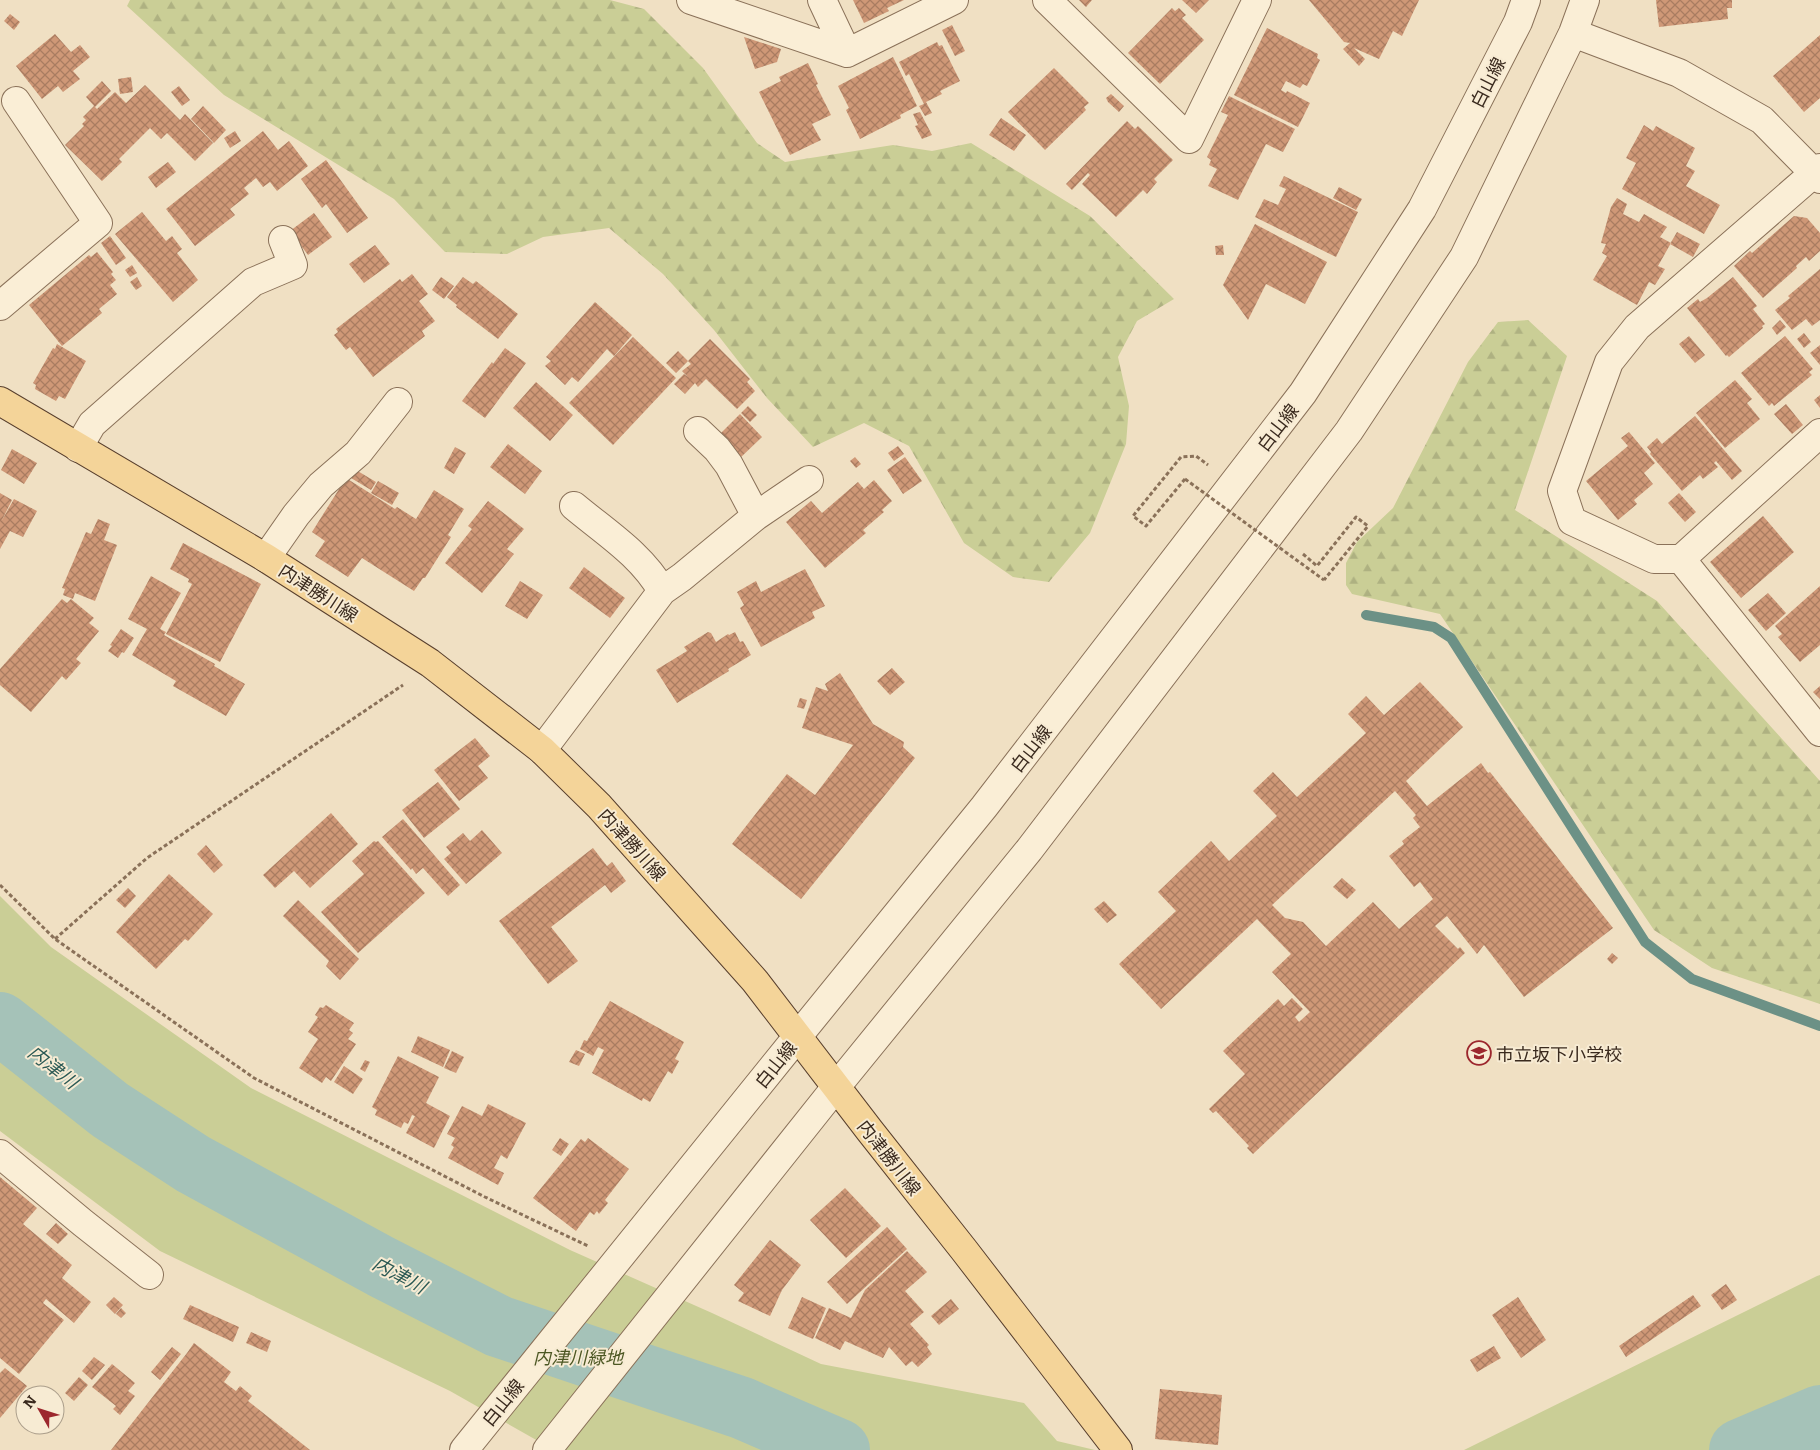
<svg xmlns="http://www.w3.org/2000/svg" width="1820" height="1450" font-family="Literata,'Noto Sans JP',serif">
  <defs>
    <pattern id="forest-firs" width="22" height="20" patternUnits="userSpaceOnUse" patternTransform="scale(1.25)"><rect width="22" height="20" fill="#cace96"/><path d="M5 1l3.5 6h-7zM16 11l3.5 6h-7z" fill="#aeb181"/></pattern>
    <pattern id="building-cross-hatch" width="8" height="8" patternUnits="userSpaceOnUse" patternTransform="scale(1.25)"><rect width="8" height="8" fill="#cf9877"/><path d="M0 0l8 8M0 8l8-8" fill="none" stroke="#a97c61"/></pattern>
  </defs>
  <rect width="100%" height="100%" fill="#f0e0c3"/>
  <path fill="url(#forest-firs)" d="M130,0H610L644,9L703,68L757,143L785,162L893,145L932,151L971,143L1090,216L1174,299L1137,321L1118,357L1129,406L1126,444L1090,533L1049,582L1013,577L964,543L909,446L864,423L813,447L767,398L714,330L663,274L609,228L543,237L507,254L445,252L394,199L224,95L127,6Z
    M1528,320L1567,356L1515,510L1657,601L1820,781V1004L1712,968L1654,930L1440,614L1352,594L1346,585V563L1357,542L1393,508L1468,362L1498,322Z"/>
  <path fill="#cace96" d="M0,896L51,947L251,1088L570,1250L712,1313L821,1364L1024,1403L1057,1441L1095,1450H554L450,1391L160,1251L0,1131Z
    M1820,1275V1450H1464L1817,1276Z"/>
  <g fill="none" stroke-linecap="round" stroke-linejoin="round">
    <path stroke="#6c9186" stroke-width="10" d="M1366,615L1434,627L1451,638L1645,942L1692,979L1820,1026"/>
    <path stroke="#a5c2b8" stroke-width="62" d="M0,1023L110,1110L193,1164L382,1267L498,1326L742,1408L839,1450
      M1740,1450L1820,1416"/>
  </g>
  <path fill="url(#building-cross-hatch)" fill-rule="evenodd" d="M853,0H904L887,8L889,11L864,23Z
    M1079,0H1092L1086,7Z
    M1182,0H1209L1196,13Z
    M1309,0H1419L1402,36L1393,31L1379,59L1354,48L1365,59L1359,66L1343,49L1350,43L1344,42Z
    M1656,0H1732V8H1727L1728,19L1659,27Z
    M1172,8L1175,11L1179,8L1186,15L1182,18L1204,40L1160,84L1128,53Z
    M10,14L20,22L14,30L4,21Z
    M952,25L965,51L955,56L942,30Z
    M1267,28L1318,54L1317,58L1320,60L1307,86L1303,84L1300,88L1286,81L1281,90L1286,93L1287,91L1310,103L1298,127L1234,95Z
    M55,34L71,52L80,45L90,57L73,71L80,79L63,92L58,86L42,99L16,66Z
    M1820,35V98L1804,112L1773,76Z
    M744,37L781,49L777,62L755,69Z
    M937,42L939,46L942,45L960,81L940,91L942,94L926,102L932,113L925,116L919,106L924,104L909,74L906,76L899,62Z
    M893,57L917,106L900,115L901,118L860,139L846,110L849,108L838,86Z
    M808,63L818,84L816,85L831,115L812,124L821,140L790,155L759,92L781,81L779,77Z
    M1054,68L1089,103L1084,107L1086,110L1045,150L1008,112Z
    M131,77L133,92L120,94L118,79Z
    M102,81L111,91L95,107L86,97Z
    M145,85L180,120L185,114L213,143L195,161L167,133L161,139L150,128L119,159L122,162L102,181L65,145L84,126L82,124L86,120L83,117L94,106L97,109L115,92L126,103Z
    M179,86L190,100L182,106L171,92Z
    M1111,94L1124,106L1119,112L1108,102L1106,98Z
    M1229,96L1295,129L1283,152L1266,144L1238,200L1208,186L1217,169L1209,165L1211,160L1207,157L1228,115L1221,112Z
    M203,106L226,130L214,143L191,119Z
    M920,112L932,135L922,139L915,126L918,125L913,114Z
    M1001,118L1026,135L1014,151L989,135Z
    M1127,121L1135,129L1138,126L1173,160L1154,179L1157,182L1147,194L1143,190L1116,217L1082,184L1090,175L1088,173L1072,190L1066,184Z
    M1644,125L1653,131L1656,126L1695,148L1686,166L1695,171L1686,186L1720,205L1704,234L1622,189L1636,163L1626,158Z
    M235,131L241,141L230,148L224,138Z
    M263,131L278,150L289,141L308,166L277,191L270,182L263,187L256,178L244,188L249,194L230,209L235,215L195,246L166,209Z
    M326,160L368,218L347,233L326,204L322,208L301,179Z
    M168,162L176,172L156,188L148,177Z
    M1284,176L1358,212L1336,257L1255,217L1264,199L1278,205L1286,189L1279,186Z
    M1339,187L1362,199L1356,210L1333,198Z
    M1617,198L1627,204L1623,214L1639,222L1644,214L1667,227L1660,237L1671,243L1658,266L1665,269L1655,285L1649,282L1637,305L1593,280L1607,256L1602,253L1606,244L1601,243L1611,207Z
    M142,212L166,241L172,236L182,249L177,253L198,280L173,302L115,234Z
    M314,213L332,237L308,255L290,231Z
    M1794,216L1807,218L1820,233V251L1809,261L1806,257L1796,266L1797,268L1763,298L1734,266L1750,251L1752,253Z
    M1255,224L1327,262L1305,304L1266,284L1248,320L1223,285Z
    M1677,232L1700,244L1693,257L1670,244Z
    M110,236L126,258L116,265L101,243Z
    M375,245L390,264L364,283L349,264Z
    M1223,245L1224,255H1216L1215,246Z
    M97,252L113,272L111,274L116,280L110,285L117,294L99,309L102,313L62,346L29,305L89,255L91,257Z
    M132,265L137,273L130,277L125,270Z
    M1820,269V320L1812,326L1806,319L1792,330L1775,310L1790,298L1788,296Z
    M412,274L428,294L419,301L435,321L422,331L425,336L373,377L350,347L346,350L334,335L338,332L336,329L400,279L402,282Z
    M137,277L142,286L136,290L130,282Z
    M441,277L454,286L444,299L432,290Z
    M463,277L473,284L476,281L518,314L498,339L456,307L457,305L447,297Z
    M1733,277L1757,306L1753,309L1765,324L1762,326L1763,328L1729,357L1727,355L1726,356L1687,308L1698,299L1700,302L1707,298Z
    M595,302L632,335L614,356L607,349L578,382L572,377L565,385L545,366L551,361L546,357Z
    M1780,320L1786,327L1777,335L1772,328Z
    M1804,333L1811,342L1804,348L1797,339Z
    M1689,336L1705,355L1695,363L1679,344Z
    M1785,336L1813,369L1809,372L1812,375L1774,406L1772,403L1769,406L1741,373Z
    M633,337L676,378L613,445L569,403Z
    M710,339L750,379L747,382L755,391L737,409L706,379L698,387L695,383L685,394L674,384L684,374L688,377L682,371L691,364L688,361L676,373L666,363L678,351L688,361Z
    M57,344L86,361L65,399L59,396L56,401L35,389L36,385L33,383L53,348L55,349Z
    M1820,345V365L1810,353Z
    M505,348L526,363L485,418L462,401L492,362L493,364Z
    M1735,380L1752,399L1747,403L1760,419L1725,448L1696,413Z
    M536,382L573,415L550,441L513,408Z
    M1820,395V408L1814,400Z
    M1786,404L1803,425L1792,434L1774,414Z
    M748,406L757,415L750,422L741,413Z
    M740,414L762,437L739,459L717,437Z
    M1695,416L1742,471L1732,480L1716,461L1714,463L1718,467L1703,479L1700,475L1682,491L1650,454L1651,452L1647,447L1657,438L1662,444Z
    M1629,432L1655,463L1644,473L1653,484L1634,500L1637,504L1618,520L1586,481L1628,446L1621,438Z
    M508,444L542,471L525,494L490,467Z
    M898,446L904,454L894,461L888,453Z
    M455,447L466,453L454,474L444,468Z
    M12,449L37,463L24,484L1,470Z
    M855,457L861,464L856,468L850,461Z
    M905,457L922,481L903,494L887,470Z
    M356,470L376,482L371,490L351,478Z
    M346,478L395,509L397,507L416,519L434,490L464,509L448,535L451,537L425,578H423L414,591L362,558L348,577L315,556L325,541L312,532Z
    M874,480L892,501L882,510L884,512L863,530L866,533L825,568L786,522L811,501L822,513L858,482L864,489Z
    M378,481L399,493L392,505L371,493Z
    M0,493L12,500L1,522L14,499L37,511L23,537L10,531L0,549Z
    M1679,493L1696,512L1685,522L1668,503Z
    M488,501L524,529L507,549L514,554L482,593L445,563L472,529L468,526Z
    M1763,516L1794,552L1741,598L1710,562Z
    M98,519L110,524L104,540L117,545L95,601L75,593L73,599L63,595L65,589L62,588L86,532L91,534Z
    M183,543L261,584L220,662L166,634L192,584L188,582L189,579L170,569Z
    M584,567L625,598L610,618L569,588Z
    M805,569L825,606L812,612L815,618L761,647L740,608L744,605L737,592L756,581L761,592Z
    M151,576L181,593L160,629L166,632L164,635L215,664L214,666L245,684L226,716L173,686L176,681L132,655L147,629L128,619Z
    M520,581L543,595L527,619L505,606Z
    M1820,586V645L1800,662L1778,637L1782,634L1775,626Z
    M1768,593L1786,613L1766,631L1748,610Z
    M62,599L67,603L71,599L94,618L89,623L99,631L76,659L81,663L66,680L62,676L31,712L0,685V669Z
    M121,629L134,638L124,653L122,652L118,658L108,651L112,646L110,645Z
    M708,632L711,633L716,642L728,634L729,635L735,632L740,642L743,641L751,655L728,669L729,671L677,703L656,670L687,651L684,647Z
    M892,668L905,682L890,695L877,681Z
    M840,673L873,724L904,742L903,747L915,758L801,899L732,844L787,774L815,795L853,745L802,728L816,687L828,691L825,684Z
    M1420,682L1463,727L1406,781L1427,806L1481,763L1488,773L1490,772L1613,928L1524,997L1484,945L1477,954L1447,916L1435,926L1458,949L1460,947L1465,953L1253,1154L1247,1148L1249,1146L1216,1111L1213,1113L1209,1109L1245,1074L1223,1051L1278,999L1284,1006L1292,998L1303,1009L1295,1017L1299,1022L1310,1012L1272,972L1291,954L1257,919L1161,1009L1119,964L1176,911L1158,892L1211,841L1229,861L1277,816L1253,791L1273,772L1297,797L1366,733L1348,714L1366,696L1384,715ZM1395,791L1416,815L1413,818L1420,827L1402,841L1404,844L1389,856L1414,887L1420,882L1433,899L1399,929L1373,902L1326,946L1303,922L1285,918L1272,905Z
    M1820,686V699L1813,692Z
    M800,698L807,700L804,709L797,707Z
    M475,738L490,756L478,766L488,778L459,801L434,770Z
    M438,782L460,809L424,838L402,810Z
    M331,813L358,844L310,888L294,871L275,888L263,875Z
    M403,819L460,885L448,896L423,868L416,874L412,868L411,870L382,837Z
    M482,830L502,853L466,884L444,859L451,853L446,847L463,833L470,841Z
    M374,841L376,842L378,841L425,893L358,953L321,912L364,874L352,861Z
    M206,845L223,865L214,873L197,854Z
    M593,848L607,866L612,862L626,881L611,893L605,885L551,927L578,961L548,984L499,921Z
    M169,874L213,914L188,941L185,939L156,969L116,932Z
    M1342,878L1356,890L1347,899L1333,887Z
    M128,888L136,896L125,908L116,900Z
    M298,900L359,959L340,980L326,966L329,961L283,916Z
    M1104,901L1117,915L1107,923L1094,909Z
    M1612,953L1618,958L1612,964L1607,959Z
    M610,1001L684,1042L675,1059L679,1061L672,1074L668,1071L650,1102L643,1098L642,1101L592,1073L604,1050L598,1047L593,1056L580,1049L584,1040L587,1041Z
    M326,1005L354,1023L349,1030L353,1033L348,1039L356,1044L331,1081L326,1077L322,1083L299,1068L318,1039L308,1032L318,1017L315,1015L320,1007L323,1008Z
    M418,1036L450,1050L443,1067L411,1052Z
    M576,1050L585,1054L579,1066L569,1062Z
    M452,1051L464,1057L456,1073L444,1068Z
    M398,1056L439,1077L426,1103L450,1116L434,1148L406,1133L415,1116L412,1115L408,1124L404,1122L401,1128L375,1115L377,1110L372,1107Z
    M365,1060L370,1062L365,1072L360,1069Z
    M344,1066L363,1079L353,1094L334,1082Z
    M488,1104L526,1123L507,1159L501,1155L494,1168L504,1173L498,1185L448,1158L454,1147L451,1145L455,1138L447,1134L462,1106L482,1116Z
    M560,1138L569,1144L561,1156L552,1150Z
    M588,1138L629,1169L605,1200L608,1203L599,1214L597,1211L594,1215L590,1212L576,1231L533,1198L581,1139L585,1142Z
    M0,1177L37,1208L23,1224L72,1265L62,1278L91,1302L74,1323L46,1299L43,1303L64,1320L19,1374L0,1358Z
    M845,1188L881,1226L846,1258L810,1220Z
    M56,1223L68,1234L58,1244L46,1234Z
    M887,1227L907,1249L847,1304L827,1282Z
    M770,1240L801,1265L782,1290L770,1316L738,1301L744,1293L734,1285Z
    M907,1251L927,1272L905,1291L924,1312L910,1324L929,1345L927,1347L932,1354L918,1367L912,1361L906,1366L889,1347L883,1358L845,1341L840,1350L815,1338L829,1308L851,1318L865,1290Z
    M1726,1284L1737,1300L1722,1310L1711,1295Z
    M1693,1295L1701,1306L1626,1357L1619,1346Z
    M114,1297L123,1305L115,1314L106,1305Z
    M802,1297L826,1308L813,1339L788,1328Z
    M1518,1297L1546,1340L1521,1358L1492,1315Z
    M951,1299L959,1309L939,1325L931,1316Z
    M190,1305L239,1327L233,1342L183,1319Z
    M121,1308L126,1313L121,1318L116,1314Z
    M251,1332L271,1341L267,1352L246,1343Z
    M194,1343L231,1372L224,1382L236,1391L240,1386L252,1396L248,1401L310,1450H111L187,1353Z
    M1494,1346L1501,1358L1477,1372L1470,1360Z
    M172,1347L181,1354L160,1380L151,1372Z
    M94,1357L105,1365L92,1380L82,1371Z
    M112,1364L135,1383L128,1391L135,1396L120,1415L113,1409L116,1406L92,1387Z
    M5,1368L27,1386L0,1418V1373Z
    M79,1377L88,1385L74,1401L65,1393Z
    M1160,1389L1222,1395L1218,1445L1155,1439Z"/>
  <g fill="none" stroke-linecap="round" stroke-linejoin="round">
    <g stroke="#8a7159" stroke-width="30">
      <path id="minor" d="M691,0L847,53L954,0
        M822,0L847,53
        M1047,0L1189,139L1257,0
        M1573,33L1679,73L1762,120L1820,179
        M1820,168L1637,327L1609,362L1562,491L1572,521L1654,559H1681L1820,732
        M0,306L98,223L16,101
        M698,431L717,449L729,465L756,516
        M78,448L92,424L253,282L293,265L283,240
        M574,506C605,532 642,555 662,591
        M266,558L296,515L321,485L358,453L398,402
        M1681,559L1820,433
        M542,750L662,591L682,577L756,516L809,480
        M0,1154L83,1223L149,1275
        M464,1450L798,1036L984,807L1303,393L1422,209L1518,22L1526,0
        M547,1450L836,1087L1029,850L1349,431L1464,257L1573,33L1585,0"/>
    </g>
    <g stroke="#583f2d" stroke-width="30">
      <path id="major" d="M0,401L266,558L430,663L542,750L599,806L755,981L870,1131L964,1250L1118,1450"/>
    </g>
    <path stroke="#8a7159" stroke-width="3" stroke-dasharray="4 2.5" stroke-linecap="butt" d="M1185,479L1146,526L1133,516L1181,457L1196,456L1208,465
      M1303,554L1317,566L1356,517L1368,526L1324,580
      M0,885L55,939L254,1078L485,1197L588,1246
      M55,939L147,858L403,685"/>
    <use href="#minor" stroke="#faeed6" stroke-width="28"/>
    <use href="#major" stroke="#f4d499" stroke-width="28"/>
    <path stroke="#8a7159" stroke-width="3" stroke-dasharray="4 2.5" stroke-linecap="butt" d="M1185,479L1324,580"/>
  </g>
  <defs>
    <g id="school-ring" transform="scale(1.25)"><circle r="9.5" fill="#f7ebd3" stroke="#9c272d" stroke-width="1.5"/><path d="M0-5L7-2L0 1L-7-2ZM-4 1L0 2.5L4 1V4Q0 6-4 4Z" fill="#9c272d"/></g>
  </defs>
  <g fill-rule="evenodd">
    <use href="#school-ring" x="1479" y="1053"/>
  </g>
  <g text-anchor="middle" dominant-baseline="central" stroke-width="4" stroke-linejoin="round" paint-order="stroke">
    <g font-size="18" fill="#3a2a1e" stroke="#f7ebd3">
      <text transform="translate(1487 82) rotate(-63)">白山線</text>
      <text transform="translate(1277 427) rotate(-52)">白山線</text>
      <text transform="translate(319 592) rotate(33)">内津勝川線</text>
      <text transform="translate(1030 748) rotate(-52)">白山線</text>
      <text transform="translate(633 844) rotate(48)">内津勝川線</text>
      <text transform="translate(775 1064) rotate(-51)">白山線</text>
      <text transform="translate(890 1157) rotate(52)">内津勝川線</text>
      <text transform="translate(502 1402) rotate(-51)">白山線</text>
    </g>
    <g font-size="18" fill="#3a2a1e" stroke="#f7ebd3" text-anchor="start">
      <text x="1496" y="1053">市立坂下小学校</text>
    </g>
    <g font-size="18" font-style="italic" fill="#4c5723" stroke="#f7ebd3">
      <text x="578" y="1356">内津川緑地</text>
    </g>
    <g font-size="19" font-style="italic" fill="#2c5a55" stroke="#f7ebd3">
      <text transform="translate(54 1066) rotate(38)">内津川</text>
      <text transform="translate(400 1274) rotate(28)">内津川</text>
    </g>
  </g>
  <g transform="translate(40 1410) rotate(309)"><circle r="24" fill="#f7ebd3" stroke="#ab9e8b"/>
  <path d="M0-4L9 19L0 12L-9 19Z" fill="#9c272d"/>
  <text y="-8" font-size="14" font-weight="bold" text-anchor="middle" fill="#3a2a1e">N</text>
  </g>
</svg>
